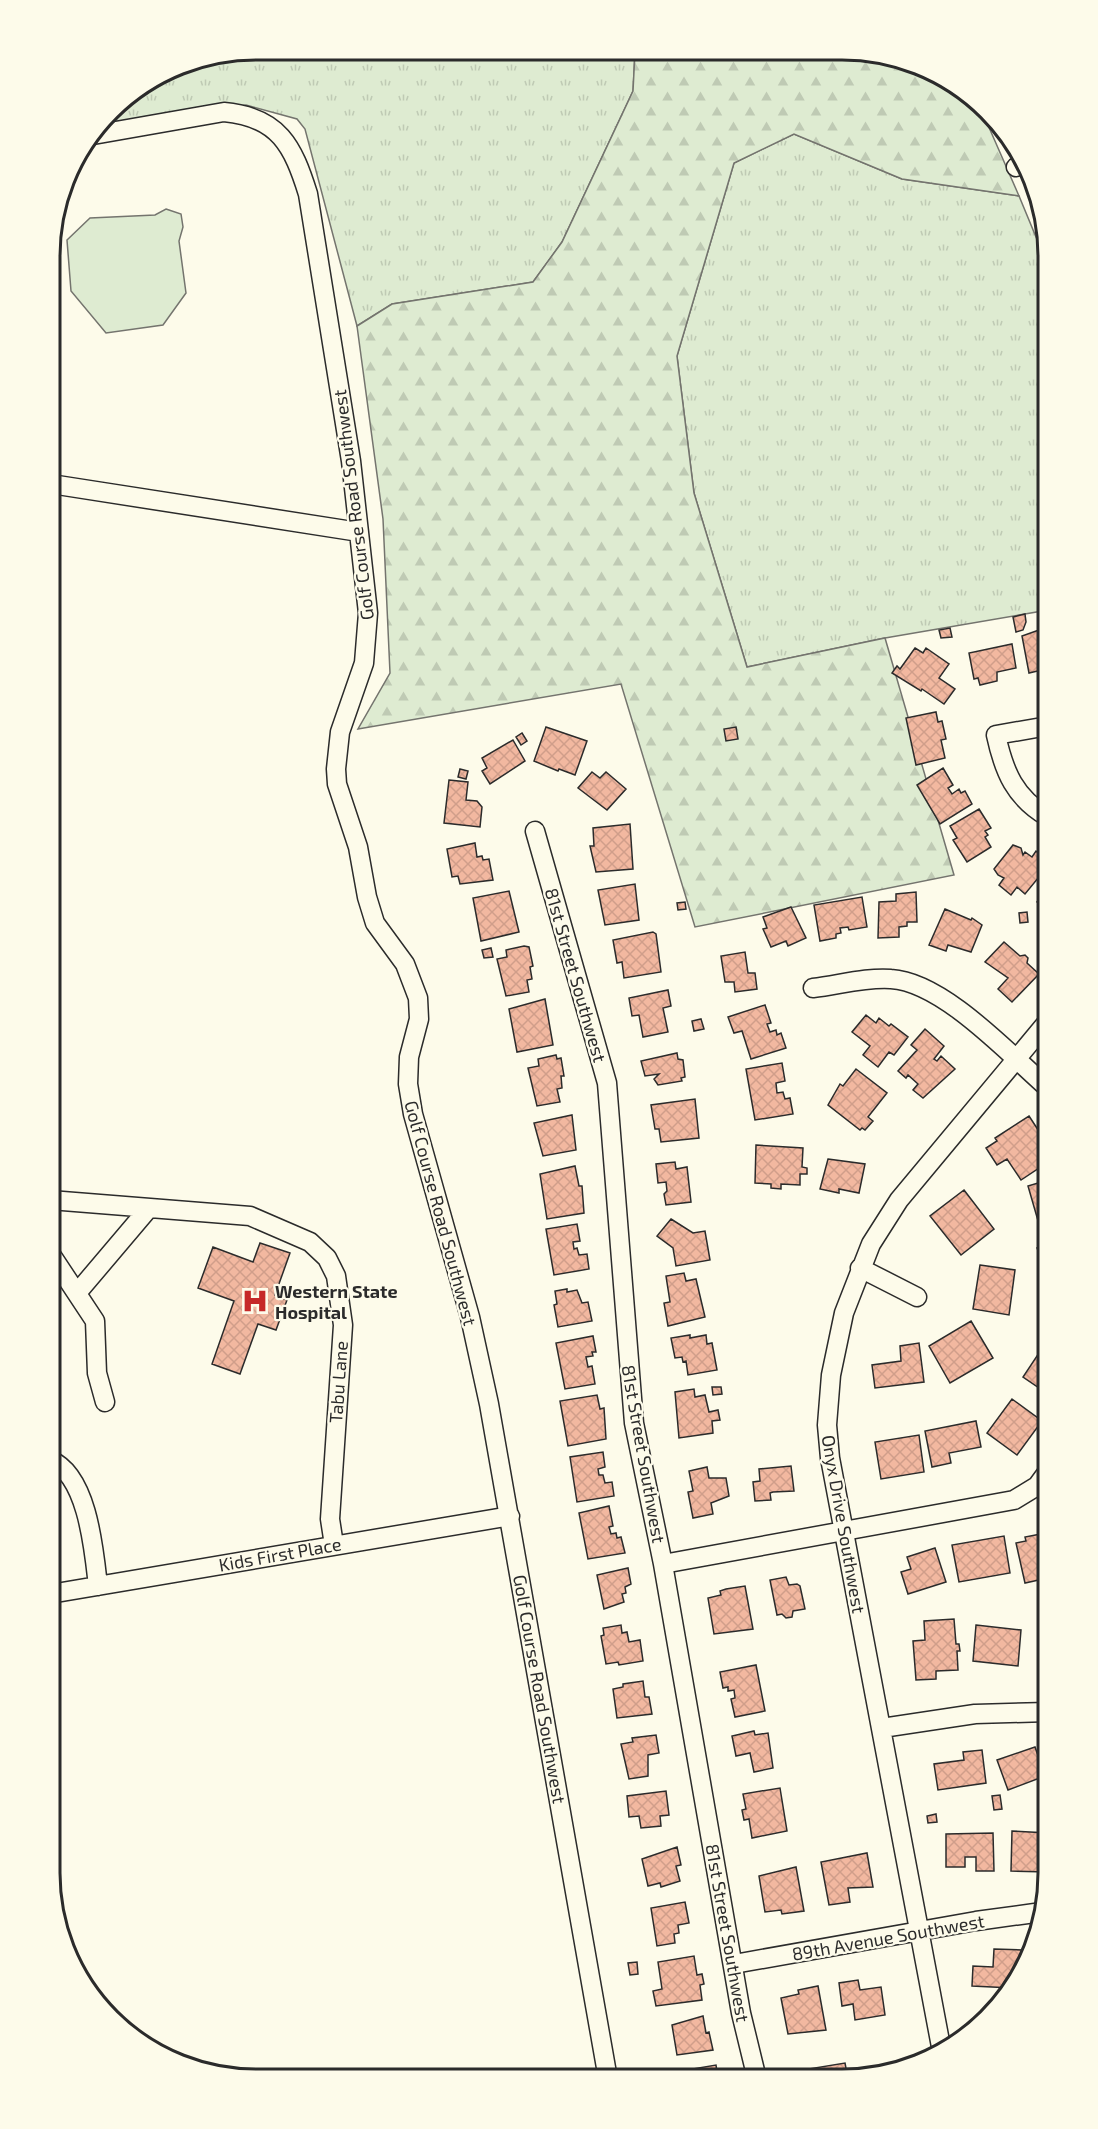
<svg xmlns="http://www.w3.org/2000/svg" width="1098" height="2129" font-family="'Exo 2',sans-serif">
  <defs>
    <pattern id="grass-tufts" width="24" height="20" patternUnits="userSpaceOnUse" patternTransform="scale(1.5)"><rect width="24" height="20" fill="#deebd1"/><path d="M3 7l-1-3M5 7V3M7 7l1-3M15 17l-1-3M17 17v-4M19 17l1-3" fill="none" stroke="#bfcab4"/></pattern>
    <pattern id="forest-firs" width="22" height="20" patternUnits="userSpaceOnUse" patternTransform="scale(1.5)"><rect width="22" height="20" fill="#deebd1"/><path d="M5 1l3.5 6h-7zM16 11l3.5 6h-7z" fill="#bfcab4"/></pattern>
    <pattern id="building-cross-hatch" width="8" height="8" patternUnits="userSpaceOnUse" patternTransform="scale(1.5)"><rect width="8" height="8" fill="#f2b8a0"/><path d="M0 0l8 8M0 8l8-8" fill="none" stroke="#d09e8a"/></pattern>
  </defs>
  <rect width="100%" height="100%" fill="#fdfbea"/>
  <path fill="url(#grass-tufts)" stroke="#74746e" stroke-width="1.5" d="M256,50L635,52L633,91L562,242L533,282L392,304L357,326L305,129L297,119L246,105L102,124L119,101L177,65Z
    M794,134L902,179L1019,196L1048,266V610L885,638L747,667L694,493L677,356L734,163Z"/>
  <path fill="url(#forest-firs)" stroke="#74746e" stroke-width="1.5" d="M635,52L882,53L977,100L1019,196L902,179L794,134L734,163L677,356L694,493L747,667L885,638L954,875L695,927L621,684L358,729L390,673L383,519L357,326L392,304L533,282L562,242L633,91Z"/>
  <path fill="#deebd1" stroke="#74746e" stroke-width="1.5" d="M166,209L181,214L183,227L179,241L186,293L163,325L106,333L71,291L67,240L90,218L155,215Z"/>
  <path fill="url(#building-cross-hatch)" stroke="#2b2b2b" stroke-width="1.5" d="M1025,614L1026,622L1023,630L1016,632L1013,617Z
    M950,628L952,637L941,638L939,630Z
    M1039,630L1040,633L1048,632V665L1042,666V670L1029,673L1022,636Z
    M1012,644L1016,668L997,672V681L980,685L978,678L974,679L969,653Z
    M915,648L923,653L926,648L949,664L939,678L955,689L944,704L922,689L921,691L892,673L897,666L900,669Z
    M936,712L938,722L942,721L946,739L941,740L945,758L916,765L906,718Z
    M546,727L587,741L575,775L559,769L558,771L534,761Z
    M736,727L738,739L726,741L724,729Z
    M522,733L527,741L521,745L516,737Z
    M513,740L525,761L490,784L482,771L487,768L482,758Z
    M943,768L953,785L948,788L952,794L959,789L961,793L965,791L972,804L940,824L917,785Z
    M460,769L468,771L466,779L458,777Z
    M592,772L600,778L606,772L626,789L607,810L578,788Z
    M449,780L468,782L466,800L477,801L482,807L480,827L444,823Z
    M979,809L991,828L985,831L988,835L985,837L991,847L967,862L953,840L957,838L950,826Z
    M630,824L633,869L596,872L590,846H594L593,828Z
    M475,843L477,857L482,856L483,860L489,859L493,880L460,884L458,876L452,877L447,849Z
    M1013,845L1021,848L1023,855L1025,852L1032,857L1036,851L1048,861V866L1025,894L1017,887L1011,895L999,885L1004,878L998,875L994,869Z
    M635,884L639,920L605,925L598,890Z
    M1048,889V911L1037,902Z
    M509,891L519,932L481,941L473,898Z
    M916,892L917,922H907V926L899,927V937L878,938L879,902L896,901V894Z
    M862,897L867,927L849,930L848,927L840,928L841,933L836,934V938L820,941L814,905Z
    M685,902L686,909L678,910L677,903Z
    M791,907L806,938L788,946L786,941L771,947L763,929L767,928L763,917Z
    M945,909L971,920L972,918L982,925L971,952L948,945L946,951L929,945Z
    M1027,912L1028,922L1020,923L1019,913Z
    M653,932L656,934L661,972L624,978L622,962L617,963L613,940Z
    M1004,942L1020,956L1025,955L1028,958L1027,963L1039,974L1012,1002L998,989L1008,978L985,962Z
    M524,946L529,947L533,966L530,967L532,979L527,980L529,992L506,996L497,959L507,957L506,950Z
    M491,948L493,957L484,958L482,950Z
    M745,952L748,973H755L757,989L735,992L734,982H725L721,956Z
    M668,990L671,1006L663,1008L668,1032L643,1037L639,1015L632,1016L629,998Z
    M545,999L553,1045L517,1052L509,1009Z
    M765,1005L771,1023L767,1024L770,1032L776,1030L777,1035L781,1033L786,1048L751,1059L742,1031L734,1033L728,1017Z
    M866,1015L876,1023L879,1018L889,1026L891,1024L908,1037L894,1055L889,1052L878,1067L863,1055L870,1046L852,1032Z
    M701,1019L704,1029L694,1031L692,1021Z
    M925,1029L944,1046L934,1059L937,1061L941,1056L955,1069L923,1098L913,1090L918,1084L908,1075L906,1078L898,1071L917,1050L911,1045Z
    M677,1053L678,1059L683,1060L685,1077L681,1078L682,1081L658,1085L654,1079L659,1074L645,1076L641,1061Z
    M556,1055L557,1059L561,1058L564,1076H561L562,1088L557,1089L560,1102L537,1106L528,1068L539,1066L538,1059Z
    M782,1063L785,1081L776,1083L777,1093L783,1092L785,1099L790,1098L793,1114L755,1120L746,1069Z
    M856,1069L887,1093L868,1117L873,1121L865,1130L862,1128L860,1130L828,1105L840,1084L843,1086Z
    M695,1099L699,1138L661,1142L659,1129H655L651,1105Z
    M572,1115L576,1150L543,1156L534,1123Z
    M1029,1116L1048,1145V1162L1021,1180L1007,1159L997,1165L986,1148L997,1141L995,1138Z
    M756,1145L803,1148L802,1167L807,1168V1174H800V1185L781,1184V1189L771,1188V1184L755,1183Z
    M828,1159L865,1164L859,1193L839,1189V1193L820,1189Z
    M675,1162L676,1169L687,1167L691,1202L666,1205L664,1194L667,1191L666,1182L658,1183L656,1164Z
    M575,1166L579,1186H582L584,1213L547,1219L540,1174Z
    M1048,1180V1229L1041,1231L1028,1186Z
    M964,1190L994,1229L961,1255L930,1216Z
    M671,1219L693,1233L705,1231L710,1260L676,1266L673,1248L657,1236Z
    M577,1224L580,1241L573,1242L574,1249L577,1248L579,1255L587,1254L589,1269L554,1275L546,1229Z
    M260,1243L290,1253L275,1295L287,1300L276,1330L258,1324L240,1374L212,1364L234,1301L198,1288L213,1247L253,1262Z
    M1048,1243V1262L1043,1264L1037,1248Z
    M980,1265L1015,1270L1009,1315L973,1309Z
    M684,1273L686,1281L696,1279L705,1317L668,1326L664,1303L670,1302L666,1276Z
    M567,1289V1292L577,1290L582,1303L588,1302L592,1321L558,1327L554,1305L557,1304L555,1291Z
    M971,1321L993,1358L950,1383L929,1346Z
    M690,1335V1338L706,1335L707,1344L712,1343L717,1370L688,1375L686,1361L683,1362L682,1357L675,1358L671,1338Z
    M593,1336L596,1352H592L593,1356L586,1357L588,1367L592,1366L595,1384L565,1389L556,1343Z
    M1047,1341L1048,1342V1394L1023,1377Z
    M919,1343L924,1382L875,1388L872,1365L901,1361L900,1346Z
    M712,1387H721L722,1394L713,1395Z
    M694,1389L695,1397L705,1395L709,1412L718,1410L720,1420L712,1421L713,1433L679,1438L675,1392Z
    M597,1395L600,1409L604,1408L606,1439L568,1446L560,1401Z
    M1012,1399L1042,1421L1017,1455L987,1433Z
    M976,1421L981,1447L949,1453L951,1463L932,1467L925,1431Z
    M919,1435L924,1472L881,1479L875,1442Z
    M603,1452L605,1467L598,1469L599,1475H603L605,1483L612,1482L614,1496L577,1502L570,1457Z
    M791,1466L794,1491L773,1492L770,1493L771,1500L755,1501L753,1482L760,1481L759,1469Z
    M707,1467L709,1478H726L729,1496L711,1503L713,1514L693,1518L688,1492L693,1491L689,1471Z
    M609,1506L613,1526L609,1527L611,1534L616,1533L617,1538L621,1537L625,1553L588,1559L579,1513Z
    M1046,1533L1048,1578L1025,1583L1016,1543L1026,1541L1025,1537Z
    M1004,1536L1010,1573L959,1582L952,1545Z
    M935,1548L946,1582L908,1594L901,1572L911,1569L907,1557Z
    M628,1568L631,1584L625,1587L626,1593L622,1594L624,1602L604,1609L597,1575Z
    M786,1577L789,1585L797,1584L800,1586L805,1609L793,1611L792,1617L786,1618L782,1614L777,1615L770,1580Z
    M745,1586L753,1629L714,1634L708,1598L721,1595L720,1591L726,1589Z
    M954,1619L956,1644H959L960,1651H957L958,1670L936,1671V1679L916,1680L913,1641L925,1640L924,1621Z
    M621,1625L622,1633L627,1632L629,1642L640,1640L643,1661L619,1665L618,1662L606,1664L601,1636L604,1635L603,1628Z
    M976,1625L1021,1630L1018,1666L973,1661Z
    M756,1665L765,1711L735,1717L731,1699L735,1698L734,1690L728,1691V1687L723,1688L720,1672Z
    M643,1681L645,1697H649L652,1714L617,1718L613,1689L623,1687V1684Z
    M754,1731L755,1735L768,1733L773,1768L754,1772L750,1753L736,1756L732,1736Z
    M656,1735L659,1753L648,1755V1776L629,1779L621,1744L633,1742L632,1738Z
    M1035,1747L1045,1776L1008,1790L997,1760Z
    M982,1750L986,1783L938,1790L934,1764L964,1760L963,1752Z
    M780,1788L787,1831L752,1838L749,1819L744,1820L742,1810L746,1809L743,1794Z
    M666,1791L669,1815L660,1816L661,1826L641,1828L639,1816L629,1817L627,1796Z
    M1000,1795L1002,1809L994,1810L992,1796Z
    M936,1814L937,1822L928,1823L927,1816Z
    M1012,1831L1048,1833V1872L1011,1871Z
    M993,1833L994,1871H976V1857H965V1867H946V1834Z
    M677,1847L681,1865L676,1866L680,1881L661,1887L660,1883L648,1886L642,1859Z
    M867,1853L873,1887L848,1888L850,1902L829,1905L821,1862Z
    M796,1867L804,1911L782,1914L781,1910L765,1912L759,1876Z
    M685,1902L689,1923L678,1925L679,1933L674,1934L675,1943L657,1946L651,1908Z
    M994,1949L1022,1950L1021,1972L1012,1988L972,1986L973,1966L993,1967Z
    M694,1956L697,1975L702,1974L704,1984L700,1985L702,2000L656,2006L653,1991L662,1989L658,1962Z
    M637,1962L638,1974L630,1975L628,1963Z
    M858,1980L860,1990L881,1987L885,2015L855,2020L853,2004L842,2006L839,1983Z
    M818,1986L826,2030L788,2034L781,1998L799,1994L798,1990Z
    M703,2016L706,2033L709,2032L713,2050L677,2055L672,2025Z
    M845,2063L848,2079H798L796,2071Z
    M716,2065L718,2079H681L680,2071Z"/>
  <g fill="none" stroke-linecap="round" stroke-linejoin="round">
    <g stroke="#2b2b2b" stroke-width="21">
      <path id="minor" d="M93,135L224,112C279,117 293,146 308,194L351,461L368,613L364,663L340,732L336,769L337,784L358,847L367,897L375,923L405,964L418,998L419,1019L409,1057L408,1084L413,1114L470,1317L489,1404L608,2079
        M1016,167L1021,165
        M51,484L359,532
        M1048,817C1015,798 1004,772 996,735L1048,726
        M535,831L607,1083L634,1423L663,1564L741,2013L757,2079
        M813,988C839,985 866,977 891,979C943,982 1009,1054 1048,1088
        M50,1200L250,1216L310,1242L327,1258L336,1276L343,1325L330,1519L334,1545
        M50,1253L95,1321L97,1373L105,1402
        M860,1268L917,1297
        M77,1293L149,1208
        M50,1460C88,1475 94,1551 98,1586
        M663,1564L1014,1500L1037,1486L1048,1471
        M50,1594L510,1516
        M882,1728L975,1714L1048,1712
        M734,1964L976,1921L1042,1912
        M942,2052L830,1458L827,1425L831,1375L844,1313L871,1244L899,1200L1048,1021"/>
    </g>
    <use href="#minor" stroke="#fdfbea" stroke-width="18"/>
    <path stroke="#c62828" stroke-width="1.5" stroke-dasharray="21 4.5 3 4.5" stroke-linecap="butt" d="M1034,185L1038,195"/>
  </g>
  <defs>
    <g id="hospital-bare" transform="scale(2.07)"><path d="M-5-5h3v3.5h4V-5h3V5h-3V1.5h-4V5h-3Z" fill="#c62828" stroke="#fdfbea" stroke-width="2.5" paint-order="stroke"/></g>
  </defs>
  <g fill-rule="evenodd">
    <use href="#hospital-bare" x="255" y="1301"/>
  </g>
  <g text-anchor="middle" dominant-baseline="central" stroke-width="4.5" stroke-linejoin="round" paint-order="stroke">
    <g font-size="18" fill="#2b2b2b" stroke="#fdfbea">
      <text transform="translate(353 505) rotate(-97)">Golf Course Road Southwest</text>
      <text transform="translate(576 975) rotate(74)">81st Street Southwest</text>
      <text transform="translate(441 1213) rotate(75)">Golf Course Road Southwest</text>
      <text transform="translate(338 1382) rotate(-86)">Tabu Lane</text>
      <text transform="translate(644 1454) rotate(80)">81st Street Southwest</text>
      <text transform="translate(844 1524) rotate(80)">Onyx Drive Southwest</text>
      <text transform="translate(280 1554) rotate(-10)">Kids First Place</text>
      <text transform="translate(540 1689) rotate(80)">Golf Course Road Southwest</text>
      <text transform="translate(728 1933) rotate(80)">81st Street Southwest</text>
      <text transform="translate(888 1937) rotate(-10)">89th Avenue Southwest</text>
    </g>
    <g font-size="18" font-weight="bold" fill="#2b2b2b" stroke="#fdfbea" text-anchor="start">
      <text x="275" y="1291">Western State<tspan x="275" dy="21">Hospital</tspan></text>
    </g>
  </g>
  <path d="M0 0H1098V2129H0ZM256 60H842A196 196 0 0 1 1038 256V1873A196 196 0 0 1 842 2069H256A196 196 0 0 1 60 1873V256A196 196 0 0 1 256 60Z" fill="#fdfbea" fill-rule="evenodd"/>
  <path fill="none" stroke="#2b2b2b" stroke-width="3" d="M256 60H842A196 196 0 0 1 1038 256V1873A196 196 0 0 1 842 2069H256A196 196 0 0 1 60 1873V256A196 196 0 0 1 256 60Z"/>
</svg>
